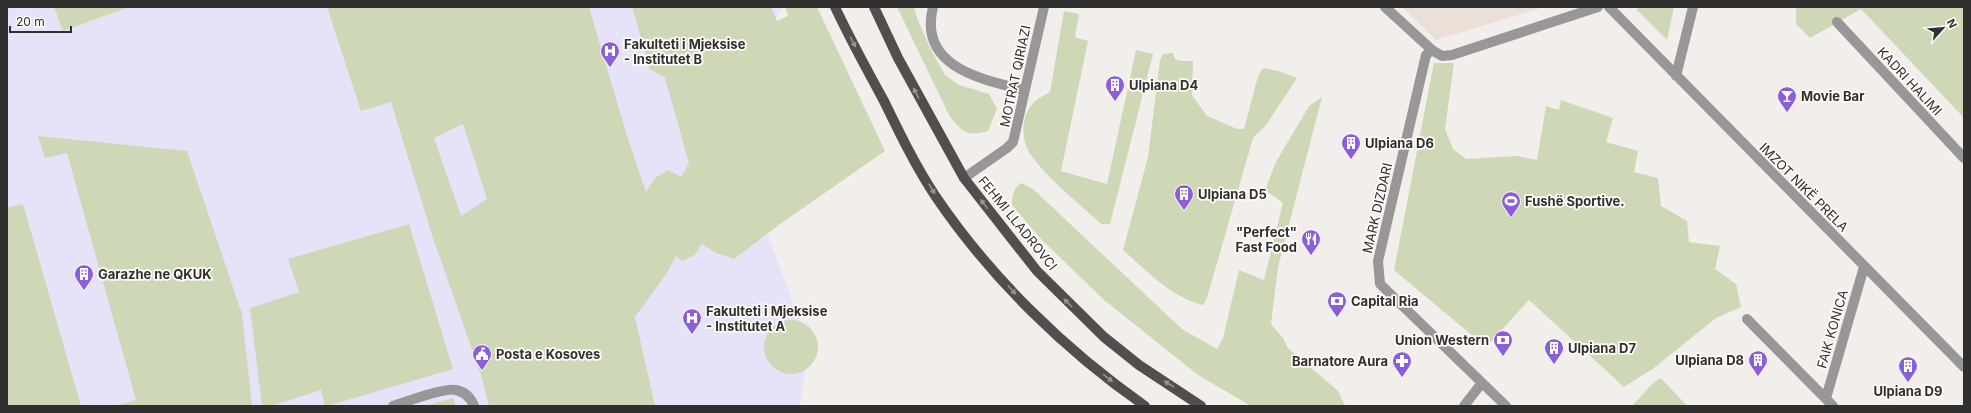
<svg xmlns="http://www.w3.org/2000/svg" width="1971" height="413" font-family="Inter,sans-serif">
  <rect width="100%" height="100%" fill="#f2eeeb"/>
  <path fill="#ebe0d8" d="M1402,7H1544L1436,40Z"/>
  <path fill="#e6e2f8" d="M7,7H54L63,31L129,7H782L758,48L733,141L809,345L800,406H7Z"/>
  <path fill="#cfd8b6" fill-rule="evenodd" d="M54,7H129L63,31Z
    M327,7H589L627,136L646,192L656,177L668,170L681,177L689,163L665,78L650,69L632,7H771L777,21L788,16L785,7H817L885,151L783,222L734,259L716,253L702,244L695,255L682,261L676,256L667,273L635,317L655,406H489L481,375L432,235L391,102L361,111ZM463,124L487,199L461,216L434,138Z
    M897,7H914L917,18L931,50L945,75L959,85L989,94L997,109L988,131C967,137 963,132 950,117Z
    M1643,7H1674L1667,40L1636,9Z
    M1796,7H1964V118L1861,9L1810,38L1796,24Z
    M1064,11L1079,14L1075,37L1088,41L1061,171L1107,184L1136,50L1153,54L1110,224H1101C1083,207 1036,169 1027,148C1021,134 1022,114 1034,102C1038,98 1045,95 1050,92Z
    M1173,53L1175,59L1181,61H1193L1192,95L1207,116L1237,129H1244L1258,76L1263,68L1278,71L1297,78L1266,125L1253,138L1207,298L1203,305C1171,297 1147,271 1123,250L1148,157L1160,60L1163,54Z
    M1434,63H1454L1445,129L1453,149L1466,159L1517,156L1537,160L1546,106L1559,110L1561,100L1613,118L1606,142L1638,151L1634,172L1658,178L1661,206L1687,221L1689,242L1720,246L1715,269L1736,284L1741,307L1716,318L1654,368L1624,387L1529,300L1486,347L1394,270Z
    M1322,97L1278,267L1271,324L1283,338L1287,347L1338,391L1345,406H1251L1198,375L1104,300L1039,237L1012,205C1012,196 1013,189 1021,183L1033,189L1182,329L1217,349L1223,338L1239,270L1264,280L1283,203L1265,190L1276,162L1309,106Z
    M38,136L187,151L242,314L252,406H115L136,400L67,153L45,158Z
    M23,204L81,406H8L7,208Z
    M409,224L453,369L327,406H325L321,390L271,406H262L250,308L299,292L288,259Z
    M764 347a27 27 0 1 1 54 0a27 27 0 1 1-54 0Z
    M1661,378L1687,406L1633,405L1655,381Z
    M453,398L456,406H425Z"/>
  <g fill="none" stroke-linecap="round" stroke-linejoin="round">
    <path stroke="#989696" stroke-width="10" d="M933,7C918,67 981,79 1024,90
      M1385,7L1432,50L1442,56L1452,55L1598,7
      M1609,7L1964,367
      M1837,22L1964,158
      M1432,50L1426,55L1378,261L1380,284L1506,406
      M1676,76L1693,7
      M964,178L1007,148L1013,142L1044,7
      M1747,319L1833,406
      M1826,398L1864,267
      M393,406C405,402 446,387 456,390C465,392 471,398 474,406
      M1464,406L1481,384"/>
    <path stroke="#524e4e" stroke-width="10" d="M835,7C850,39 867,70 884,101C900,134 916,167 936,197C991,278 1065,350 1145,406
      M874,7L898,58L964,178L1037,271L1104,337L1139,365L1201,406"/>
  </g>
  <defs><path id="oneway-solid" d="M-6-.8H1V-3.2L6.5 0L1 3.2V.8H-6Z"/></defs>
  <g fill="#979392">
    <use href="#oneway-solid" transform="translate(853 42) rotate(63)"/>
    <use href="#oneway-solid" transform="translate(916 93) rotate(-118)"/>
    <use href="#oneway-solid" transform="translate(932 189) rotate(59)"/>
    <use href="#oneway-solid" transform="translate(984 204) rotate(-127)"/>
    <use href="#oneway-solid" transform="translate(1012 290) rotate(48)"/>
    <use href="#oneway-solid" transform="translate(1068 303) rotate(-134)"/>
    <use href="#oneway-solid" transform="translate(1108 378) rotate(37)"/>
    <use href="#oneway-solid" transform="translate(1169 384) rotate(-148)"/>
  </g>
  <defs>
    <g id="hospital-pin" transform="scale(1)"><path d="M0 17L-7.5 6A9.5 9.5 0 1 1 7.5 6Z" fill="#8b5fd9" stroke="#fffbf9"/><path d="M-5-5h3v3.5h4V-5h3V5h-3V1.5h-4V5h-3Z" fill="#fff"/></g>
    <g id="building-pin" transform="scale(1)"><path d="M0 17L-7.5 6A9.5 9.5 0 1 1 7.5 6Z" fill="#8b5fd9" stroke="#fffbf9"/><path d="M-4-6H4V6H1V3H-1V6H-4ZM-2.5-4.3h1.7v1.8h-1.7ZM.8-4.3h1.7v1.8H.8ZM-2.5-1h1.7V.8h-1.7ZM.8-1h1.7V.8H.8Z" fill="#fff"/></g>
    <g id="bar-pin" transform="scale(1)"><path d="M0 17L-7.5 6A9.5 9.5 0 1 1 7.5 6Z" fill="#8b5fd9" stroke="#fffbf9"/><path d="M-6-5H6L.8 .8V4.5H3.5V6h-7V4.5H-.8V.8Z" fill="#fff"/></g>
    <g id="stadium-pin" transform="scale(1)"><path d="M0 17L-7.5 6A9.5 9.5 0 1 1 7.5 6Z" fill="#8b5fd9" stroke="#fffbf9"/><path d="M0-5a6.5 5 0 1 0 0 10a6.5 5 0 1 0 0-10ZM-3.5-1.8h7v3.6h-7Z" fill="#fff"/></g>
    <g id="restaurant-pin" transform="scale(1)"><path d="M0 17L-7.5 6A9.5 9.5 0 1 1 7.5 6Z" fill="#8b5fd9" stroke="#fffbf9"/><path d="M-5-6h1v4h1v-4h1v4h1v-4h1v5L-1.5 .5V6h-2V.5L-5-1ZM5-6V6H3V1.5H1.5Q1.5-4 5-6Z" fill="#fff"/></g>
    <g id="bank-pin" transform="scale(1)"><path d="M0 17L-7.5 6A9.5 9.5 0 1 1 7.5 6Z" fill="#8b5fd9" stroke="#fffbf9"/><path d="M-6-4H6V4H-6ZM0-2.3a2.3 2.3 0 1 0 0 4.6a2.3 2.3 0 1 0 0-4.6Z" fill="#fff"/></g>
    <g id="civic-pin" transform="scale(1)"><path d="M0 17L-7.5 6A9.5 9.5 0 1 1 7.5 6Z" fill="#8b5fd9" stroke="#fffbf9"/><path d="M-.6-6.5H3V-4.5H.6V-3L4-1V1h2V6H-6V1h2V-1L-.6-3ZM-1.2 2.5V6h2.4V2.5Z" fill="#fff"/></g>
    <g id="pharmacy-pin" transform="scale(1)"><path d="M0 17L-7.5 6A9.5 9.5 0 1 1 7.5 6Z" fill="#8b5fd9" stroke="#fffbf9"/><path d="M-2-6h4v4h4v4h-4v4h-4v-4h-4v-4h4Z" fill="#fff"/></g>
  </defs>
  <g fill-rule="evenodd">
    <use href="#hospital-pin" x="610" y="51"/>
    <use href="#building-pin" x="1115" y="85"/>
    <use href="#bar-pin" x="1787" y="96"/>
    <use href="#building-pin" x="1351" y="143"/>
    <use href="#building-pin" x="1184" y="194"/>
    <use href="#stadium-pin" x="1511" y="201"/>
    <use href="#restaurant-pin" x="1311" y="239"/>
    <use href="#building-pin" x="84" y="274"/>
    <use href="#bank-pin" x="1337" y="301"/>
    <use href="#hospital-pin" x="692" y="318"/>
    <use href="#bank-pin" x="1503" y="340"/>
    <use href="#building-pin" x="1554" y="348"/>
    <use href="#civic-pin" x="482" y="354"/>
    <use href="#building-pin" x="1758" y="360"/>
    <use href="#pharmacy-pin" x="1402" y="361"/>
    <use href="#building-pin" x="1908" y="366"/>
  </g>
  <g text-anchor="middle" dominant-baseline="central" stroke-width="3.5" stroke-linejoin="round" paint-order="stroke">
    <g font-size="13" font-weight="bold" fill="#31302f" stroke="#fffbf9" text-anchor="start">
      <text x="624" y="44">Fakulteti i Mjeksise<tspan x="624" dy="15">- Institutet B</tspan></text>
      <text x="1129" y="85">Ulpiana D4</text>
      <text x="1801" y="96">Movie Bar</text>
      <text x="1365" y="143">Ulpiana D6</text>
      <text x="1198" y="194">Ulpiana D5</text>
      <text x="1525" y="201">Fushë Sportive.</text>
      <text x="1297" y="232" text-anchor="end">"Perfect"<tspan x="1297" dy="15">Fast Food</tspan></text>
      <text x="98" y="274">Garazhe ne QKUK</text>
      <text x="1351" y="301">Capital Ria</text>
      <text x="706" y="311">Fakulteti i Mjeksise<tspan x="706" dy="15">- Institutet A</tspan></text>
      <text x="1489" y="340" text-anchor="end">Union Western</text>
      <text x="1568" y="348">Ulpiana D7</text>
      <text x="496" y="354">Posta e Kosoves</text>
      <text x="1744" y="360" text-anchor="end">Ulpiana D8</text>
      <text x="1388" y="361" text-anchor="end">Barnatore Aura</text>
      <text x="1908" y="391" text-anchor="middle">Ulpiana D9</text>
    </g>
    <g font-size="13" fill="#31302f" stroke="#fffbf9">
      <text transform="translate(1015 76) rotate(-78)">MOTRAT QIRIAZI</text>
      <text transform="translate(1910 81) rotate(47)">KADRI HALIMI</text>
      <text transform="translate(1804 187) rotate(45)">IMZOT NIKË PRELA</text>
      <text transform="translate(1377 208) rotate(-77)">MARK DIZDARI</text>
      <text transform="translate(1018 223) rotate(51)">FEHMI LLADROVCI</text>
      <text transform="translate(1832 329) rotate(-74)">FAIK KONICA</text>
    </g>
  </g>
  <rect width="1971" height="413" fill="none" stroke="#31302f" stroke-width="16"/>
  <g transform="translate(1943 28) rotate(63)" stroke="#fffbf9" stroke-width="3" paint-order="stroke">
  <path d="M0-3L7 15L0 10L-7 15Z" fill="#31302f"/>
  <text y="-6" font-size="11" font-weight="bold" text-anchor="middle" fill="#31302f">N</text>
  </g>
  <path d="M10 26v6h61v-6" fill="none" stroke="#31302f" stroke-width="2"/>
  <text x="16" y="26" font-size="12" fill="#31302f" stroke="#fffbf9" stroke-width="3" paint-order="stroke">20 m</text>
</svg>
